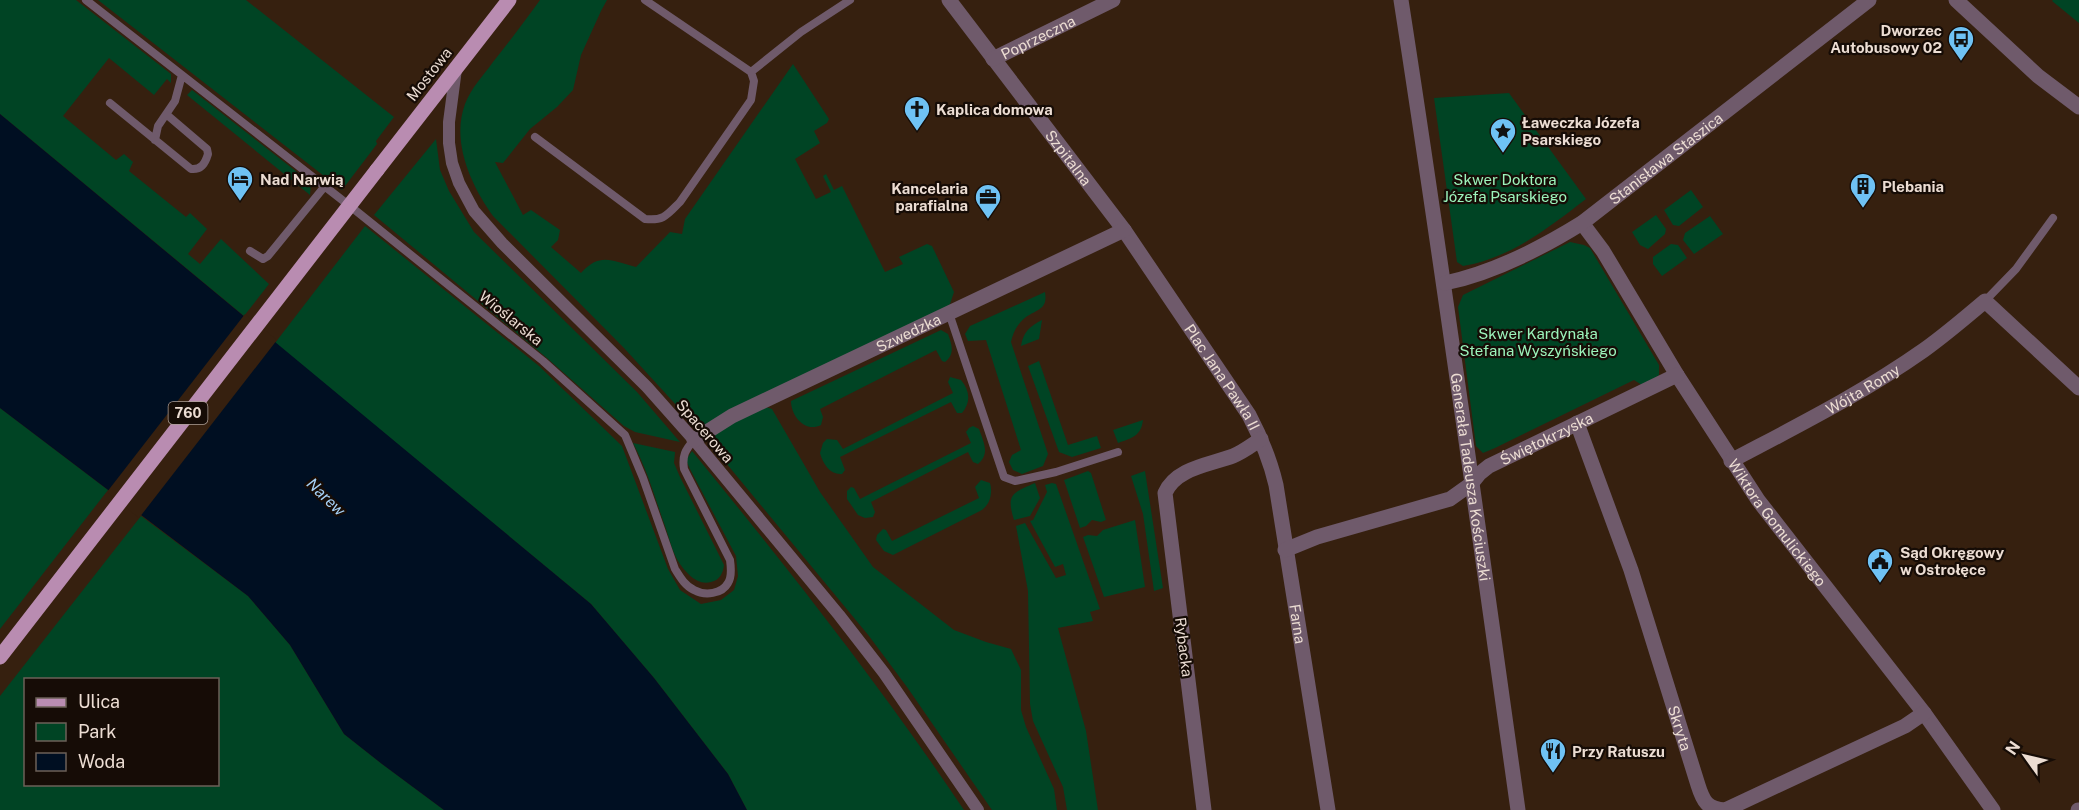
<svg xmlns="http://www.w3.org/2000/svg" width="2079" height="810" font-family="'Public Sans',sans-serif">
  <rect width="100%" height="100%" fill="#36200f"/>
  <path fill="#004424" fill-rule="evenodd" d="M0,0H76L171,74V83L167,79L154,95L109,58L63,116L116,160L124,154L133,162L129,171L186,217L190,213L207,229L188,254L200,264L221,239L269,284L244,316L0,114Z
    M98,0H246L394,117L376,141L377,144L342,190Z
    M540,0H607L601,11L581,55L573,90L557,107L530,129L503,163L495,162L523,215L531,210L560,230L558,240L551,247L581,273C600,252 612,261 636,267L670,232L682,234L685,219L793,64L829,119L827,123L814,131L820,143L795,159L816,199L831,192L823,176L826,174L834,190L842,186L885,272L903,264L899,257L927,244L932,246L954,292L950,304L945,308L699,430L624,348L493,216C471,185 451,142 465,104C471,88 483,76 493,62C509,42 525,21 540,0Z
    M2053,0H2079V23L2052,1Z
    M192,90L311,183L310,195L187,95Z
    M1509,93L1586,199C1548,228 1511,258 1463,266L1457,262L1434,98Z
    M436,139L440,170L449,191L474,232L637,392L680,442L635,432L624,426L547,358L374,215Z
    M1691,190L1703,207L1679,226L1673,225L1664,210Z
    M1656,215L1666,229L1665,234L1648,249L1640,245L1632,232Z
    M1710,216L1723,234L1694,254L1683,240L1685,233Z
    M365,226L539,366L622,446L668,569L680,590L701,604L721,600L734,590L738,576L736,556L690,469L686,460L692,451C787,567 880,685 964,810H747L728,774L654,678L591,604L275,343Z
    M1570,242L1584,245L1590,248L1659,365V375L1645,387L1634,380L1495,448L1483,453L1476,446L1458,307L1463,295Z
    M1671,244L1678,245L1687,258L1662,276L1653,264V257Z
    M1045,292C1048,309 1038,309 1026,317C1018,323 1013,332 1011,342L1048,454L1043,466L1022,474L1013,470L1009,462L1012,455L1021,450L986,340L968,341L965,334L970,326Z
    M1042,320L1039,339L1021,346C1023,332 1030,326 1042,320Z
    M941,330L948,334C952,345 955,354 945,362L942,361L936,350L820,409L823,417L821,425C805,433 791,416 791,401Z
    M1039,361L1068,445L1097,436L1101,448L1072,457L1059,452L1028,366Z
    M950,377L961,380C970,391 971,402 962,413H957L951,402L840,457L845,470L842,474C830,475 823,464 820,453L823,443L827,439L837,440L843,449L953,393L948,382Z
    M766,407L772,409L820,492L873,567L954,630L986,642L1011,649L1021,670V710L1026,727L1054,789L1057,810H992L907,687L869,636L707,440L724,427Z
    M0,408L108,490L0,629Z
    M1143,420C1141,436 1132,438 1118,443L1113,430Z
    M973,426L979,429C984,443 990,454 978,464L973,462L968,452L871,502L875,512L873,517L865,518L858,515L847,499V491L851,487L854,488L860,499L971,443L966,432L969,428Z
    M633,443L675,452L674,463L680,477L724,565C723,573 720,580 711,582C697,586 685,572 678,561C672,551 669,537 665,526C655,498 647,469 633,443Z
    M1088,471L1091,473L1106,520L1101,522L1092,520L1086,526L1080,528L1064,480Z
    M1145,471L1163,588L1154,591L1143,514L1131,476Z
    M981,480L990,483C993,493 990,506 980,511L893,555L884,551L876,540L877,535L883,529L886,530L892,541L979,498L975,487Z
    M1035,483L1040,498L1030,516L1014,520C1006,494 1012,493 1035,483Z
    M1052,483L1056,484L1100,609L1090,612L1093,621L1058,628L1086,731L1098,810H1067L1063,787L1033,721L1030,704L1028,591L1016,526L1025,523L1056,578L1066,575L1063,564L1055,567L1030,521L1033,520L1047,492L1045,485Z
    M141,516L248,596L290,645L344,734L382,764L444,810H0V696ZM26,680H218V784H26Z
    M1135,520L1145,587L1104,597L1083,537L1088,535L1097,536L1103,530Z"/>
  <path fill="#000f22" d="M0,114L591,604L654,678L728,774L747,810H444L382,764L344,734L290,645L248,596L0,408Z"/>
  <path fill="#36200f" d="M245,314L277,340L139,518L107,492Z"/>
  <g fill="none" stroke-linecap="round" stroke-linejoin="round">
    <path stroke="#6f5a6b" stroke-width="8" d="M86,0L355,210L543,361L625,435L643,478L675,569C680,577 685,586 694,590C705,596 722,594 728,583C732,577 731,567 730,560L684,469C682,456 685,450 694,440
      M645,0L751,72
      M110,103L191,169C201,170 205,164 208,154L207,149L166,114
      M535,137L645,219C664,221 667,215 680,202L751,100L754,81L751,72L801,32L850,0
      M155,140L158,126L175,101L182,75
      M250,251L263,259L268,256L325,186
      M1985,301L2016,269L2053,218
      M949,313L1004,477L1015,481L1056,472L1118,452"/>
    <path stroke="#6f5a6b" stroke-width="12" d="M456,69L449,122V143L452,163L459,183L474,211L502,243L647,387L694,440L839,615L884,673L978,810"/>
    <g stroke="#6f5a6b" stroke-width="15">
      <path id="s1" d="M949,0L1124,230L1249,415C1261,438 1270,459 1276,485L1328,810"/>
      <path id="s2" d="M1401,0C1443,270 1480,540 1518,810"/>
      <path id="s3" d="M993,59L1113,0"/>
      <path id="s4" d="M1582,223L1603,251L1677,375L1758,500L1924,713L1993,810"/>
      <path id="s5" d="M1445,283C1493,273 1540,249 1582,223L1869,0"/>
      <path id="s6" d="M1577,423L1631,570L1698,785C1703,801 1707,809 1725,810L1905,726L1924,713"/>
      <path id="s7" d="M694,440L732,416L1124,230"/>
      <path id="s8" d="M1731,461C1797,426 1863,393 1924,350C1945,335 1965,318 1985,301L2079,388"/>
      <path id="s9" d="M1285,550L1317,537L1450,499L1471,484L1479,474L1489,466L1677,375"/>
      <path d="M1204,810L1165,493C1176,468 1209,465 1233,456C1243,452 1252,445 1261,439"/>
      <path d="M2078,810H2079"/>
    </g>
    <path stroke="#6f5a6b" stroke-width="15" d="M1956,0L2038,76L2079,107"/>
    <path stroke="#b98cb1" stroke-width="15" d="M377,170L509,0"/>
    <path stroke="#b98cb1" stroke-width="15" d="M0,657L377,170"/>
  </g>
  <defs>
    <g id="bus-pin" transform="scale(1.35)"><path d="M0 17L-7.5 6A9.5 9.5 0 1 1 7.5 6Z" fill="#6fc2f4" stroke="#160c06"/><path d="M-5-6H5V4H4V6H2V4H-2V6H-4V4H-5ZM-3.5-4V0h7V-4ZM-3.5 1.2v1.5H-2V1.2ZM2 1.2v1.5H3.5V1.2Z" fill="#111"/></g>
    <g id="church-pin" transform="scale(1.35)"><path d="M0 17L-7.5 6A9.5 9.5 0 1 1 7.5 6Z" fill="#6fc2f4" stroke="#160c06"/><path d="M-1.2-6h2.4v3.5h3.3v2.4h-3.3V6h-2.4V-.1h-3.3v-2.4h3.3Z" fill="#111"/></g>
    <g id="sight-pin" transform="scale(1.35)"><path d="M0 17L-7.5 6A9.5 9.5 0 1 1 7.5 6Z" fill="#6fc2f4" stroke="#160c06"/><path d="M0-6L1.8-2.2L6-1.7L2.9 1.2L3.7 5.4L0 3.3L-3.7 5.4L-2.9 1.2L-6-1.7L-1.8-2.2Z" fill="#111"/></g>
    <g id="hotel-pin" transform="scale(1.35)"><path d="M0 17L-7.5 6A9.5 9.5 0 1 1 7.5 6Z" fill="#6fc2f4" stroke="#160c06"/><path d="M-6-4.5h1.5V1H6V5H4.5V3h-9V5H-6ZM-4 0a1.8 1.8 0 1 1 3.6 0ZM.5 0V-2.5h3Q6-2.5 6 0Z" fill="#111"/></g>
    <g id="building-pin" transform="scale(1.35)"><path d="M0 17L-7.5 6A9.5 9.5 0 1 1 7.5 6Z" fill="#6fc2f4" stroke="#160c06"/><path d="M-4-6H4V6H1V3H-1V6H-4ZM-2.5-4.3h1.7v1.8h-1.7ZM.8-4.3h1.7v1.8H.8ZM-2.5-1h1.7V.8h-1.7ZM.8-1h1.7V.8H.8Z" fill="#111"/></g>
    <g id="office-pin" transform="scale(1.35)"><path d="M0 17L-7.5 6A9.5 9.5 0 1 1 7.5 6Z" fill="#6fc2f4" stroke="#160c06"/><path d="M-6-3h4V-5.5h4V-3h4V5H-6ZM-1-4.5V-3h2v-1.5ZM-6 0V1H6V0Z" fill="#111"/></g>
    <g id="civic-pin" transform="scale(1.35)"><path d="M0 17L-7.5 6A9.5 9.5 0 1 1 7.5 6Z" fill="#6fc2f4" stroke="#160c06"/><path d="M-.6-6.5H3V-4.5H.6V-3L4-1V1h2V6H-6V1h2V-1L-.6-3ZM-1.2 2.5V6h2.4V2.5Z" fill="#111"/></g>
    <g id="restaurant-pin" transform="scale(1.35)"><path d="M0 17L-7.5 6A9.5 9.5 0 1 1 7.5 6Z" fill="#6fc2f4" stroke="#160c06"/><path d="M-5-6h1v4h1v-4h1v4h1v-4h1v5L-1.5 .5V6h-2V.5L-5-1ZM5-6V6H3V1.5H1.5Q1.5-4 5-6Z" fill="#111"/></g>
  </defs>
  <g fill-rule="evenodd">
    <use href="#bus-pin" x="1961" y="39"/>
    <use href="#church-pin" x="917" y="109"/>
    <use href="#sight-pin" x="1503" y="131"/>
    <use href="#hotel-pin" x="240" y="179"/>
    <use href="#building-pin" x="1863" y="186"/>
    <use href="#office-pin" x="988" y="197"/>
    <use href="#civic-pin" x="1880" y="561"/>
    <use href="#restaurant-pin" x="1553" y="751"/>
  </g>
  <g text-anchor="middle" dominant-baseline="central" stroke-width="4.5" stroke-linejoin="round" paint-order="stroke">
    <rect fill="#160c06" stroke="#ac9e96" stroke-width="1.5" x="168.5" y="402" width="39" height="22" rx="4.5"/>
    <g font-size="14" font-weight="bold" fill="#ecddd3">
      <text x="188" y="413">760</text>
    </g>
    <g font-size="15" font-weight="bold" fill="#ecddd3" stroke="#160c06" text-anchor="start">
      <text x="1942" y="30" text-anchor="end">Dworzec<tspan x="1942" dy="17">Autobusowy 02</tspan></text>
      <text x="936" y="109">Kaplica domowa</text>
      <text x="1522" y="122">Ławeczka Józefa<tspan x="1522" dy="17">Psarskiego</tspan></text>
      <text x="260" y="179">Nad Narwią</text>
      <text x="1882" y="186">Plebania</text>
      <text x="968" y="188" text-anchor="end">Kancelaria<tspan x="968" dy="17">parafialna</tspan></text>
      <text x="1900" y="552">Sąd Okręgowy<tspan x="1900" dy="17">w Ostrołęce</tspan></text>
      <text x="1572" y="751">Przy Ratuszu</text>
    </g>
    <g font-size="15" fill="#ecddd3" stroke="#160c06">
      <text stroke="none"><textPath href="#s3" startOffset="50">Poprzeczna</textPath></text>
      <text transform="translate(429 74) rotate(-52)">Mostowa</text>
      <text stroke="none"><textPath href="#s5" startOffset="256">Stanisława Staszica</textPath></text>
      <text stroke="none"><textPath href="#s1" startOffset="198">Szpitalna</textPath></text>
      <text transform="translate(511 318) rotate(39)">Wioślarska</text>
      <text stroke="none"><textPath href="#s7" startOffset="240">Szwedzka</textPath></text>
      <text stroke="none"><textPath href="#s1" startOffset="466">Plac Jana Pawła II</textPath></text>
      <text stroke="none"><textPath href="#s8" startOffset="150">Wójta Romy</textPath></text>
      <text transform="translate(705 431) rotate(49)">Spacerowa</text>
      <text stroke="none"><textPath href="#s9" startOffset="288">Świętokrzyska</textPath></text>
      <text stroke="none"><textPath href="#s2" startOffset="482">Generała Tadeusza Kościuszki</textPath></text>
      <text stroke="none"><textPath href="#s4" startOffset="358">Wiktora Gomulickiego</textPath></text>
      <text stroke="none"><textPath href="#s1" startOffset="728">Farna</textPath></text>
      <text transform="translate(1184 647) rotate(83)">Rybacka</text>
      <text stroke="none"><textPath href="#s6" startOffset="322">Skryta</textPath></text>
    </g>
    <g font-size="15" fill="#9cf4bb" stroke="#160c06">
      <text x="1505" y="179">Skwer Doktora<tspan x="1505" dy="17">Józefa Psarskiego</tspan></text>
      <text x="1538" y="333">Skwer Kardynała<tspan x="1538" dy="17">Stefana Wyszyńskiego</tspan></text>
    </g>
    <g font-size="16" font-style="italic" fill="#a6d1f7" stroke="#160c06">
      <text transform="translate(326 497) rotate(44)">Narew</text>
    </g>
  </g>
  <rect x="24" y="678" width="195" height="108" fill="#160c06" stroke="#6c6058" stroke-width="1.5"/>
  <rect x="36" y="698" width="30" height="9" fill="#b98cb1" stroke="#6c6058" stroke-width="1.5"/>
  <text x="78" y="708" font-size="18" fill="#ecddd3">Ulica</text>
  <rect x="36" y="723" width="30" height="18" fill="#004424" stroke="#6c6058" stroke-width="1.5"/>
  <text x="78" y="738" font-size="18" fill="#ecddd3">Park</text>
  <rect x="36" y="753" width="30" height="18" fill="#000f22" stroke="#6c6058" stroke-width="1.5"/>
  <text x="78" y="768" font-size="18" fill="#ecddd3">Woda</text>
  <g transform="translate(2025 756) rotate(304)" stroke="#160c06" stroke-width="4.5" paint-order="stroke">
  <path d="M0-4.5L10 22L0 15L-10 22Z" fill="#ecddd3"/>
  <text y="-9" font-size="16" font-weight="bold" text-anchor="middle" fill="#ecddd3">N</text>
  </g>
</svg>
